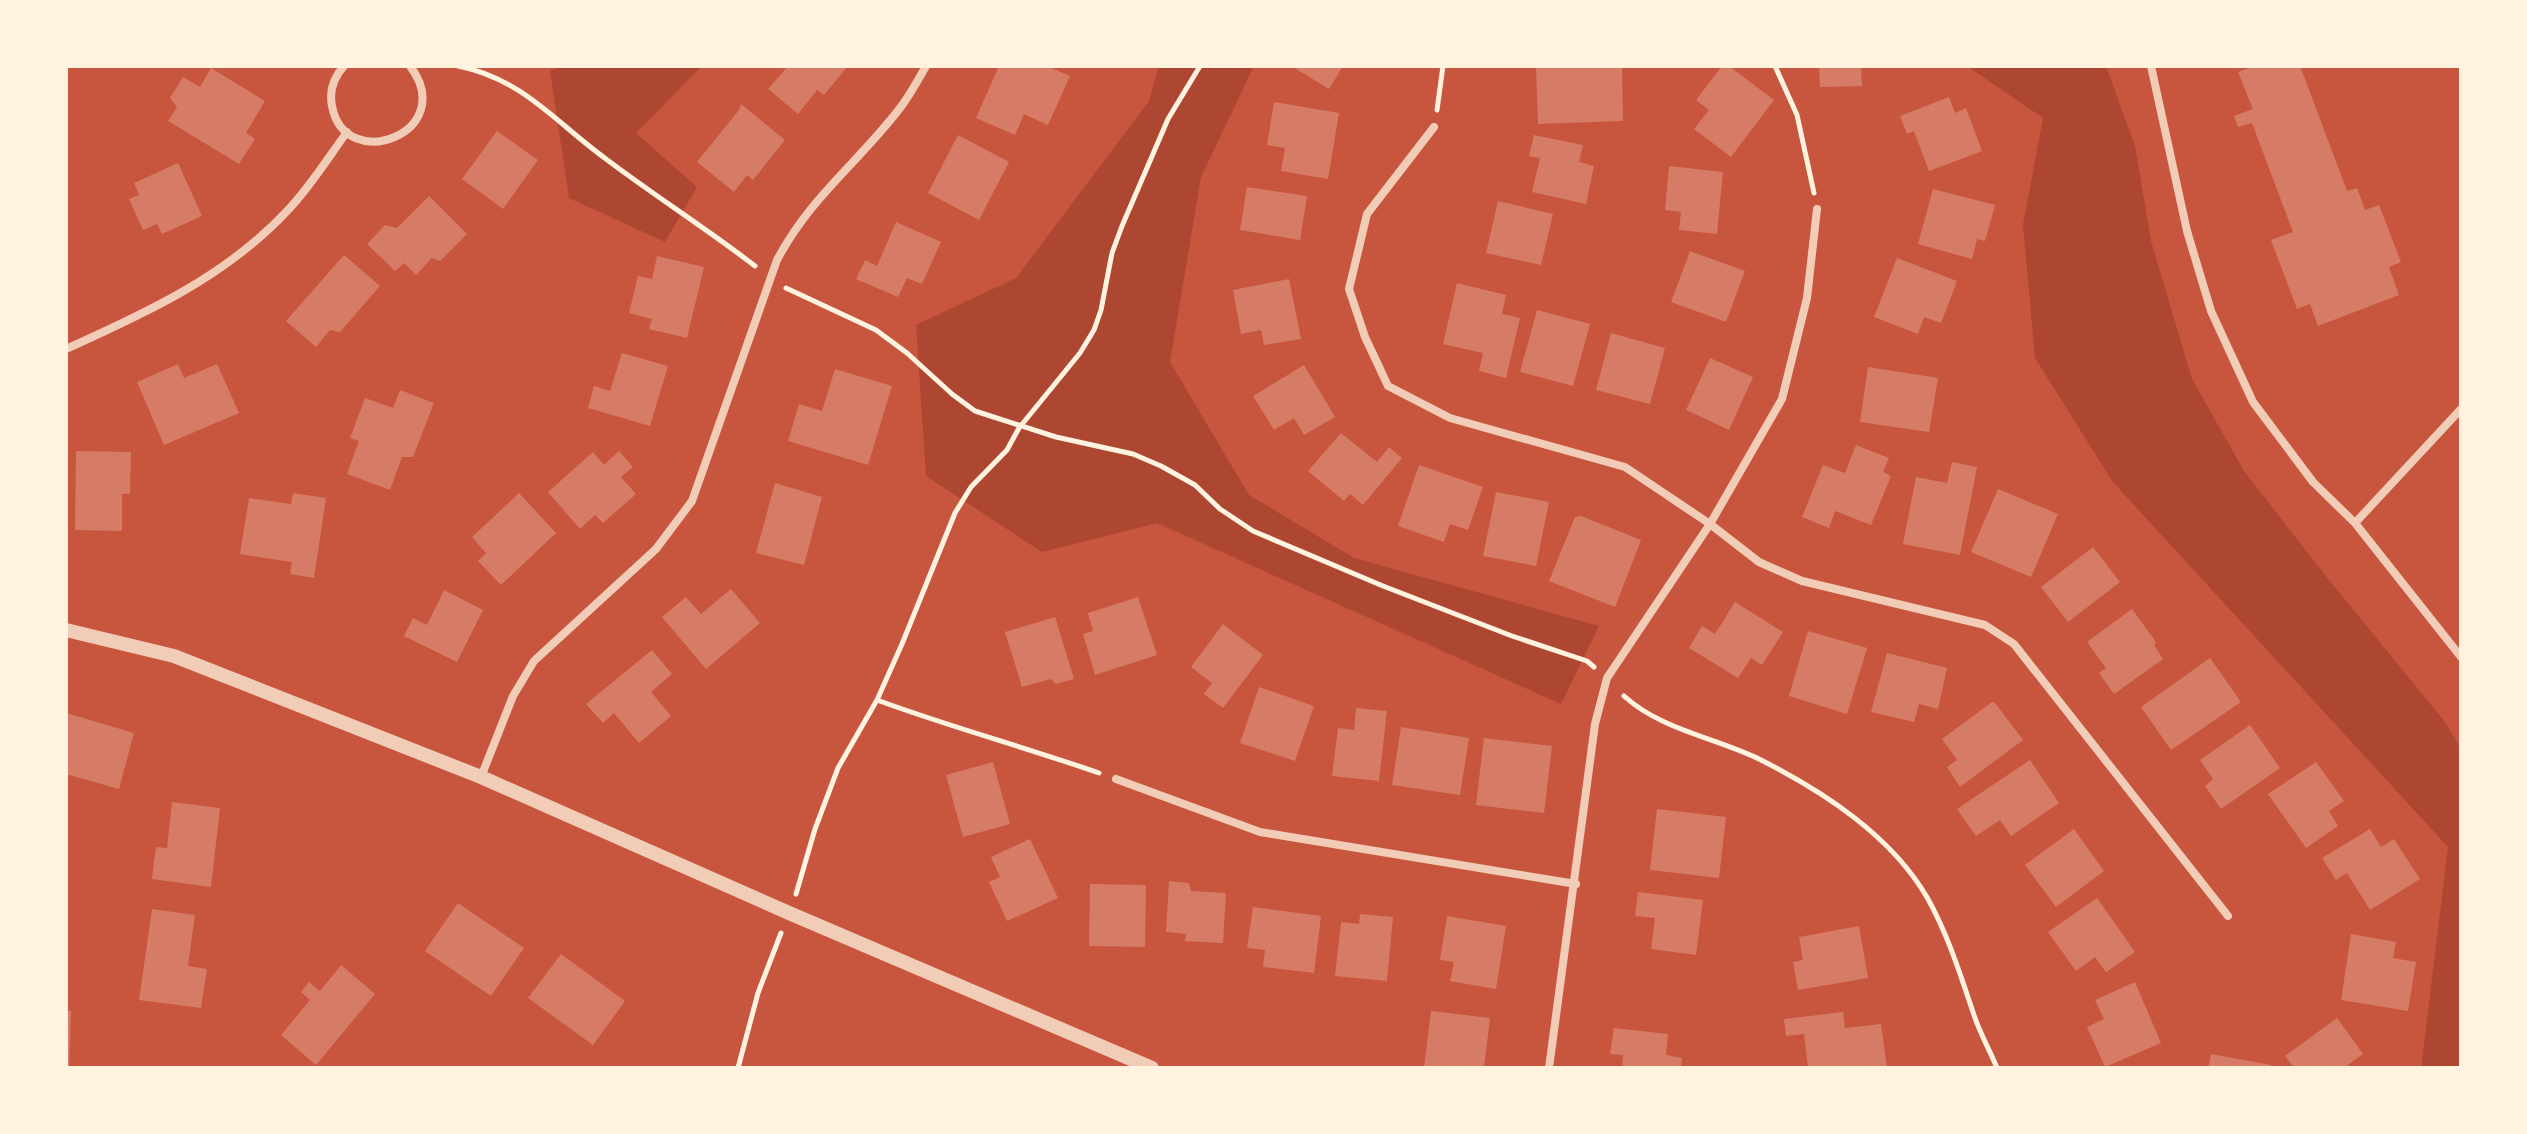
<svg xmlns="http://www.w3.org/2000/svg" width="2527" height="1134" font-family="'Roboto Condensed',sans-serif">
  <rect width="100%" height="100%" fill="#c8553d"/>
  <path fill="#ae4732" d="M561,66H702L636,133L697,187L665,242L569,198L550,71Z
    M1159,66H1254L1201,177L1170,362L1249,495L1354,558L1599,626L1561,704L1157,523L1042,552L926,476L916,325L1016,278L1149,101Z
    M1967,66H2106L2135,146L2151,241L2192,379L2244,471L2325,575L2445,722L2461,749V1068H2421L2448,847L2112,481L2035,358L2023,225L2043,118Z"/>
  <path fill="#d67c66" d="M788,66H848L824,95L817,90L798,114L768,89Z
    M999,66H1047L1070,76L1048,125L1024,114L1015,135L976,118Z
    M1298,66H1343L1329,89L1296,69Z
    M1622,66L1623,121L1538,124L1536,67Z
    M1722,66H1729L1774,100L1731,157L1694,129L1709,110L1696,100Z
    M1819,66H1861L1862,86L1820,87Z
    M2254,66H2300L2347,191L2357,188L2365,210L2379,205L2401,262L2389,267L2399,295L2318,326L2310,304L2297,309L2271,240L2293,232L2252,123L2238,127L2234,116L2253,109L2238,72Z
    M211,68L265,101L246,133L255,139L239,164L168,121L177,107L170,98L183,77L200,87Z
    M1949,97L1955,113L1966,108L1982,151L1929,171L1914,131L1907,134L1900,116Z
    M1274,102L1339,113L1328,179L1281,171L1285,148L1267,145Z
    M741,104L785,140L753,180L747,175L734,192L697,162L739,110Z
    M497,131L538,160L503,209L462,179Z
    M958,135L1009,162L979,220L928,193Z
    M1534,135L1583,145L1579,162L1594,166L1586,204L1532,192L1540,158L1529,156Z
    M178,163L202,216L162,234L157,224L143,230L129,199L139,195L134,183Z
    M1669,166L1723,172L1717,234L1679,230L1681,212L1665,210Z
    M1247,187L1307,196L1300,240L1240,230Z
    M1933,189L1995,205L1985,241L1977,239L1972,259L1918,244Z
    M429,196L467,234L440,261L432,258L416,275L404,263L395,271L367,244L385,225L397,228Z
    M1498,201L1553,214L1541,265L1486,253Z
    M896,222L941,242L922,284L907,278L898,297L856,279L865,260L877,266Z
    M1690,251L1745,271L1726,322L1671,302Z
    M344,255L380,286L340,332L330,330L316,347L286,321Z
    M657,256L704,267L687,338L649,329L652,319L629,313L638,276L652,279Z
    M1897,258L1957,281L1941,323L1924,317L1918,334L1874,317Z
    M1289,279L1301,339L1264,345L1261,330L1241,334L1233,290Z
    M1457,283L1506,295L1502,314L1520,318L1506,378L1479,371L1483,353L1443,344Z
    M1537,310L1590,324L1573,386L1520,372Z
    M1611,333L1665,348L1650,404L1596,390Z
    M622,353L668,366L650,426L588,408L594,386L610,391Z
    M1710,358L1753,377L1729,430L1686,410Z
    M178,364L184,378L217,364L239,413L164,445L137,382Z
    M1304,365L1335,417L1304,435L1294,418L1274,430L1253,396Z
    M1868,367L1938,378L1929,432L1860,422Z
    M835,369L892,386L868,465L788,441L799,404L822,411Z
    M400,390L434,403L413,457H402L390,490L347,474L359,441L350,438L365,398L393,408Z
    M1341,433L1377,462L1389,447L1402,458L1363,505L1350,494L1344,501L1308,471Z
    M1856,445L1889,458L1883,472L1891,476L1871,525L1835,511L1829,528L1802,517L1823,465L1845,473Z
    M76,451L131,452L130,494H122V531L75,530Z
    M619,451L633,467L621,477L636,494L603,523L595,515L580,529L548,492L593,452L604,465Z
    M1952,462L1977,467L1960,555L1903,544L1916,477L1947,483Z
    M1419,465L1483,487L1468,530L1450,524L1444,542L1398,526Z
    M775,483L822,497L804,565L756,553Z
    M1998,489L2058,514L2031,577L1971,552Z
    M1496,492L1549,502L1536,566L1483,556Z
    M293,493L326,498L314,578L290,574L292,562L240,554L249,498L291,504Z
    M519,493L556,533L501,585L478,561L486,553L472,537Z
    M1581,516L1641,540L1615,607L1549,581L1575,517Z
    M2093,547L2120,582L2068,622L2041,587Z
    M731,589L760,623L706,669L662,617L686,597L701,614Z
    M444,590L483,610L457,662L404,636L413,618L427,625Z
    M1138,597L1157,655L1095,675L1083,634L1093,631L1088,613Z
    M1735,602L1783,632L1762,665L1751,658L1738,678L1689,648L1702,626L1715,634Z
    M2132,609L2156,642L2154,645L2163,659L2114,694L2099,673L2106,668L2087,642Z
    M1055,617L1074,679L1056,684L1051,679L1022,687L1005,632Z
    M1223,624L1263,655L1223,708L1204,694L1212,683L1191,667Z
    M1808,631L1867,648L1847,714L1789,696Z
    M652,650L672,674L651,692L671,716L639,743L614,713L603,723L586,704Z
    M1887,653L1947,668L1938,709L1919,704L1914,722L1871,712Z
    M2210,658L2241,702L2171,750L2141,707Z
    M1259,687L1314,706L1295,761L1240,743Z
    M1992,702L1995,703L2023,740L1960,787L1947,767L1957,760L1942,739Z
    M1356,708L1387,711L1379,781L1332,776L1338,728L1354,730Z
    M66,713L134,733L119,789L66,774Z
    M2250,725L2280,768L2221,809L2205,786L2213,779L2200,760Z
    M1401,727L1469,738L1460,795L1392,785Z
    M1484,738L1552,746L1544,813L1476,805Z
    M2030,760L2059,803L2011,836L2000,820L1976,836L1957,809Z
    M993,762L1010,824L963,837L946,775Z
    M2316,762L2344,801L2329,811L2338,826L2306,848L2268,794Z
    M172,802L220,808L211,887L152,879L156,847L167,848Z
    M1657,809L1726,817L1719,878L1650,870Z
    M2074,829L2104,871L2056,907L2025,865Z
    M2370,829L2381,847L2394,839L2420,879L2370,910L2347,873L2336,880L2322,858Z
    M1030,839L1058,898L1007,921L989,882L1000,877L991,857Z
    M1169,881L1189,883L1191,891L1226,893L1223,943L1185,941L1186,934L1166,932Z
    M1090,884L1146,885L1145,947L1089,946Z
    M1638,892L1703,900L1696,955L1651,949L1655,918L1635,916Z
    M2097,898L2135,952L2106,972L2095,957L2076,971L2048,932Z
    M458,903L524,948L491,996L425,951Z
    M1253,907L1321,916L1314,973L1263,967L1265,950L1247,948Z
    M152,909L195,915L188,966L207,969L201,1008L139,1000Z
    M1360,914L1393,917L1387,981L1335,976L1341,922L1359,924Z
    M1447,916L1506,926L1496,989L1450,981L1454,962L1440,960Z
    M1859,926L1868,978L1798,990L1793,962L1803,960L1799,937Z
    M2351,934L2396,942L2393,958L2416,962L2408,1011L2341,1000Z
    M561,954L625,1001L593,1045L528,998Z
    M341,965L375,994L316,1065L281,1035L310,1000L301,992L309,982L320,991Z
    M2135,982L2161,1043L2105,1067L2087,1027L2104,1019L2095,1000Z
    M66,1011H71L69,1068H66Z
    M1431,1011L1490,1018L1484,1068H1424Z
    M1843,1012L1845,1028L1881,1024L1887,1068H1808L1804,1034L1786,1036L1784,1019Z
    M2337,1018L2363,1054L2348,1065L2351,1068H2294L2285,1056Z
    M1614,1028L1668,1034L1666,1055L1682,1058L1681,1068H1622L1623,1055L1610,1054Z
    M2211,1054L2271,1065L2270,1068H2208Z"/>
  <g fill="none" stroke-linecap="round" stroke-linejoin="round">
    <path stroke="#fff3e0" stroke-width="5" d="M458,66C523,79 555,122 606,159C655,196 707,229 755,266
      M1775,66L1797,115L1814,193
      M1437,110L1443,66
      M786,288L876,330L907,353L952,394L975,411L1056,437L1133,454L1161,466L1195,485L1220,509L1253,531L1383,586L1512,636L1587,661L1594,667
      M1624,696C1661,730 1717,738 1761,760C1824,792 1892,836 1928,899C1949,937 1961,977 1975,1018C1981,1035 1990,1051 1997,1068
      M877,700C950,727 1025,747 1099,773
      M796,894L815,829L838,768L877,700L902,644L955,513L971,487L1007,450L1019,428L1080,353L1094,330L1101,310L1112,253L1122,226L1168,119L1200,66
      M738,1068L758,993L781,933"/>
    <path stroke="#f1ccb7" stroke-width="8" d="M344,66C334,77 329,91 332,106C345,176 460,132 410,66
      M2151,66L2187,231L2211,311L2253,402L2313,482L2355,523L2461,657
      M1434,127L1367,214L1349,289L1365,337L1388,386L1450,418L1625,467L1710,524L1759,562L1802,581L1985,625L2014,644L2228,916
      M66,349C146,313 227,276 288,210C310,187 328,158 347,132
      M2355,523L2461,409
      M481,777L513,696L534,661L656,549L692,501L777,260C811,196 858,163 900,108C910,95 918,80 926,66
      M1116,779L1260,832L1576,884
      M1549,1068L1595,724L1607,678L1710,524L1782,399L1807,298L1817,209"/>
    <path stroke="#f1ccb7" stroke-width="14" d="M66,630L174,656L481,777L789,913L1152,1068"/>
  </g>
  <rect width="2527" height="1134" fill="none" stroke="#fff3e0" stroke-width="136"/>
</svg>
